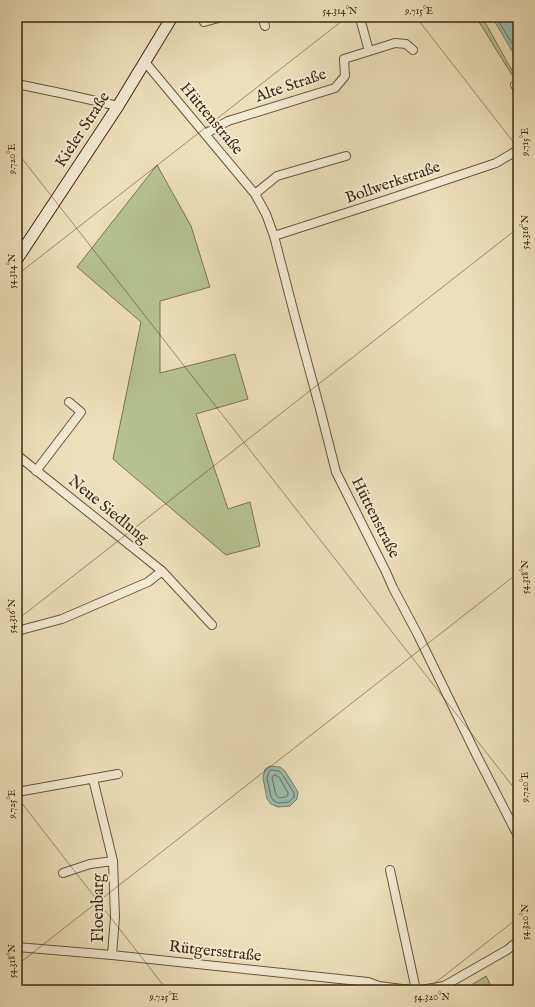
<svg xmlns="http://www.w3.org/2000/svg" width="535" height="1007" font-family="'IM FELL English',serif">
  <rect width="100%" height="100%" fill="#eddfbb"/>
  <filter id="stains"><feTurbulence type="fractalNoise" baseFrequency=".005" numOctaves="4"/><feColorMatrix values="0 0 0 0 .2 0 0 0 0 .09 0 0 0 0 .02 0 0 0 .5 -.17"/></filter>
  <radialGradient id="worn" r=".72"><stop offset=".6" stop-color="#630" stop-opacity="0"/><stop offset="1" stop-color="#630" stop-opacity=".3"/></radialGradient>
  <path fill="#b6c292" stroke="#7b7550" d="M476,17H482L514,74L512,75Z
    M157,165L191,226L210,287L160,301V373L235,354L248,399L196,414L228,509L250,502L260,546L226,555L113,459L141,322L77,267Z
    M486,976L493,990H463Z"/>
  <path fill="#99bdad" stroke="#75816e" d="M492,17H518V61Z
    M270,766L280,767L285,771L298,792L297,799L290,806L278,807L271,804L267,799L263,778L265,769Z"/>
  <g fill="none" stroke-linecap="round" stroke-linejoin="round">
    <path stroke="#6c725e" stroke-width="1" d="M496,17L518,53
      M271,770L279,771L282,774L294,793V797L289,802L278,803L274,801L271,797L267,778L269,772Z
      M275,775L279,777L288,793V795L286,797L279,798L276,795L272,778L273,776Z"/>
    <g stroke="#6b563a" stroke-width="10">
      <path id="minor" d="M202,17L204,22L222,17
        M262,17L265,26
        M361,22L369,51
        M145,62L255,194L266,214L274,236L295,317L320,409L336,472L386,572L393,588L418,635L476,754L518,836
        M17,84L65,94L118,106
        M515,85L518,89
        M205,134L228,121L335,88L345,76L344,59L395,43L406,44L413,50
        M255,194L277,176L346,156
        M274,236L386,200L496,163L518,150
        M17,455L162,571L212,625
        M36,471L81,412L69,402
        M17,631L62,619L148,582L162,571
        M93,779L113,861L115,917L112,955
        M17,792L118,774
        M390,870L416,990
        M63,873L90,864L113,861
        M17,947L112,955L368,982L379,986L410,990
        M421,990L444,986L507,950L518,941"/>
    </g>
    <g stroke="#40280f" stroke-width="13">
      <path id="secondary" d="M17,259L118,106L172,17"/>
    </g>
    <use href="#minor" stroke="#f3ead3" stroke-width="8"/>
    <use href="#secondary" stroke="#f3ead3" stroke-width="11"/>
  </g>
  <path fill="none" stroke="#40280f" stroke-width="1" stroke-opacity="0.45" d="M416,17L518,148M17,152L518,793M17,275L347,17M17,620L518,228M17,797L167,990M17,965L518,573M426,990L518,918"/>
  <g text-anchor="middle" dominant-baseline="central" stroke-width="4" stroke-linejoin="round" paint-order="stroke">
    <g font-size="16" fill="#40280f" stroke="#f3ead3">
      <text transform="translate(291 86) rotate(-19)">Alte Straße</text>
      <text transform="translate(211 119) rotate(50)">Hüttenstraße</text>
      <text transform="translate(83 130) rotate(-57)">Kieler Straße</text>
      <text transform="translate(393 183) rotate(-19)">Bollwerkstraße</text>
      <text transform="translate(108 510) rotate(39)">Neue Siedlung</text>
      <text transform="translate(375 518) rotate(63)">Hüttenstraße</text>
      <text transform="translate(99 908) rotate(-90)">Floenbarg</text>
      <text transform="translate(215 952) rotate(6)">Rütgersstraße</text>
    </g>
  </g>
  <rect width="535" height="1007" fill="none" stroke="#eddfbb" stroke-width="44"/>
  <rect x="22" y="22" width="491" height="963" fill="none" stroke="#40280f" stroke-width="1.5"/>
  <g font-size="10" text-anchor="middle" fill="#40280f">
    <text x="340" y="14">54.314°N</text>
    <text x="419" y="14">9.715°E</text>
    <text transform="translate(524 142) rotate(-90)" y="4">9.715°E</text>
    <text transform="translate(11 159) rotate(-90)" y="4">9.720°E</text>
    <text transform="translate(524 232) rotate(-90)" y="4">54.316°N</text>
    <text transform="translate(11 271) rotate(-90)" y="4">54.314°N</text>
    <text transform="translate(524 577) rotate(-90)" y="4">54.318°N</text>
    <text transform="translate(11 616) rotate(-90)" y="4">54.316°N</text>
    <text transform="translate(524 787) rotate(-90)" y="4">9.720°E</text>
    <text transform="translate(11 804) rotate(-90)" y="4">9.725°E</text>
    <text transform="translate(524 922) rotate(-90)" y="4">54.320°N</text>
    <text transform="translate(11 961) rotate(-90)" y="4">54.318°N</text>
    <text x="164" y="1000">9.725°E</text>
    <text x="432" y="1000">54.320°N</text>
  </g>
  <rect width="100%" height="100%" filter="url(#stains)"/>
  <rect width="100%" height="100%" fill="url(#worn)"/>
</svg>
